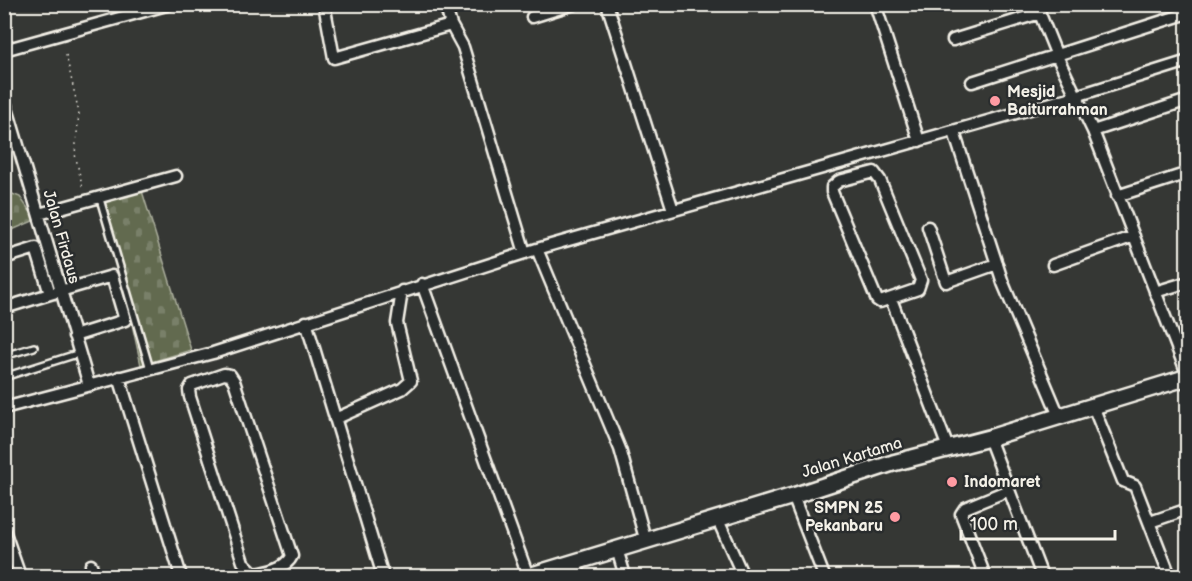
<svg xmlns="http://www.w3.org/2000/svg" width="1192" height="581" font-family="'Balsamiq Sans',sans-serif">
  <defs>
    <pattern id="cemetery-stones" width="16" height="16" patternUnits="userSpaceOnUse" patternTransform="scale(1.5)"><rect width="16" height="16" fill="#626a50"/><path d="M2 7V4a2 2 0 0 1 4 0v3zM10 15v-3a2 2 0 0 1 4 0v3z" fill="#798069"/></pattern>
  </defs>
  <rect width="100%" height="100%" fill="#353734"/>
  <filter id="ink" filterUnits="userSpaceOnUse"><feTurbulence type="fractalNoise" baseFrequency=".0167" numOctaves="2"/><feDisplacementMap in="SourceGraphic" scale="12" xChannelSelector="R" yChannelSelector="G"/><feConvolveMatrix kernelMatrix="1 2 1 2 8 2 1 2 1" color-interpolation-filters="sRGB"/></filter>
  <g filter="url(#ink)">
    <path fill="url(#cemetery-stones)" stroke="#abae9c" stroke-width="1.5" d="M5,191L20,197L34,217L33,221L5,233Z
      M142,191L191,350L141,365L105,202Z"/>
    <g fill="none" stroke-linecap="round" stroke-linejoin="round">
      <g stroke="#f4f1e8" stroke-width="10">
        <path id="service" d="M100,199L150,369
          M4,356L34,347
          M4,377L80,353"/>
      </g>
      <g stroke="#f4f1e8" stroke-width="15">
        <path id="minor" d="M324,4L334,58L451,25L445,4
          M607,4L673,210
          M875,4L919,141
          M1036,4L1057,56L1093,131L1188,376
          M532,17L574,4
          M451,25L463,47L525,253
          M953,40L1040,13
          M4,50L170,4
          M972,82L1188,13
          M4,98L89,385
          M1093,131L1188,100
          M954,132L1003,283L1059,416
          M874,172L880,180L921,280L918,289L880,302L877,300L832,192V187L839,181Z
          M1117,196L1188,173
          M39,214L176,176
          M928,227L946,282L997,264
          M537,249L620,449L646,542
          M4,258L36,248L50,294L4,308
          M1053,265L1134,236
          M422,284L528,576
          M1155,292L1188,282
          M50,294L112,276L125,320L74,336
          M891,299L948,448
          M306,322L383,576
          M224,374L230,375L234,381L292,556C286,569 267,572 255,574L243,562L190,397L189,390L192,385Z
          M119,377L181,576
          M1093,406L1123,481L1135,486L1170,576
          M4,408L213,353L537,249L1076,96L1188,61
          M335,419L402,389L411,381L397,323L402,291
          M989,438L1042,576
          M793,496L824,576
          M718,520L743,576
          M1150,522L1188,509
          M4,530L20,576
          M617,549L625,576
          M575,561L580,576
          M91,565L95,576
          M985,576L961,514L965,508L1009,490"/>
      </g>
      <g stroke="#f4f1e8" stroke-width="20">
        <path id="secondary" d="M529,576L793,496L893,463L989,438L1188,377"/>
      </g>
      <path stroke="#f4f1e8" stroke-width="1.5" stroke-dasharray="1.5 4.5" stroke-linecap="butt" d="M66,55L79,113L75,154L83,189"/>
      <use href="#service" stroke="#2a2d2e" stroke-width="5"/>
      <use href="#minor" stroke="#2a2d2e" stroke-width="10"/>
      <use href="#secondary" stroke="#2a2d2e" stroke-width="15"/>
    </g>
  </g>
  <g fill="#ff9aa2" stroke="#2a2d2e" stroke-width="2">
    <circle cx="995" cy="101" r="6"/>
    <circle cx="952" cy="482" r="6"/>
    <circle cx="895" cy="517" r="6"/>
  </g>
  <g text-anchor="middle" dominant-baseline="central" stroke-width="5" stroke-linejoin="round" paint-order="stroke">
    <g font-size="16" font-weight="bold" fill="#f4f1e8" stroke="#2a2d2e" text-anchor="start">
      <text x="1007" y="92">Mesjid<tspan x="1007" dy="18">Baiturrahman</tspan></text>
      <text x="964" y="482">Indomaret</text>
      <text x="883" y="508" text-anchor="end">SMPN 25<tspan x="883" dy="18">Pekanbaru</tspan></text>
    </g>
    <g font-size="16" fill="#f4f1e8" stroke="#2a2d2e">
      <text transform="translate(61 237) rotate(74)">Jalan Firdaus</text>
      <text transform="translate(852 458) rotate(-17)">Jalan Kartama</text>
    </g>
  </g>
  <rect width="1192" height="581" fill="none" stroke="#2a2d2e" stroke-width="24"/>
  <rect x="12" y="12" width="1168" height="557" fill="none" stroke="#f4f1e8" stroke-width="2" filter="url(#ink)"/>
  <path d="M961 530v9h154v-9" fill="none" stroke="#f4f1e8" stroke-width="3"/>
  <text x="970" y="530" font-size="18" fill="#f4f1e8" stroke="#2a2d2e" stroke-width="4.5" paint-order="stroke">100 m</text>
</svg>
